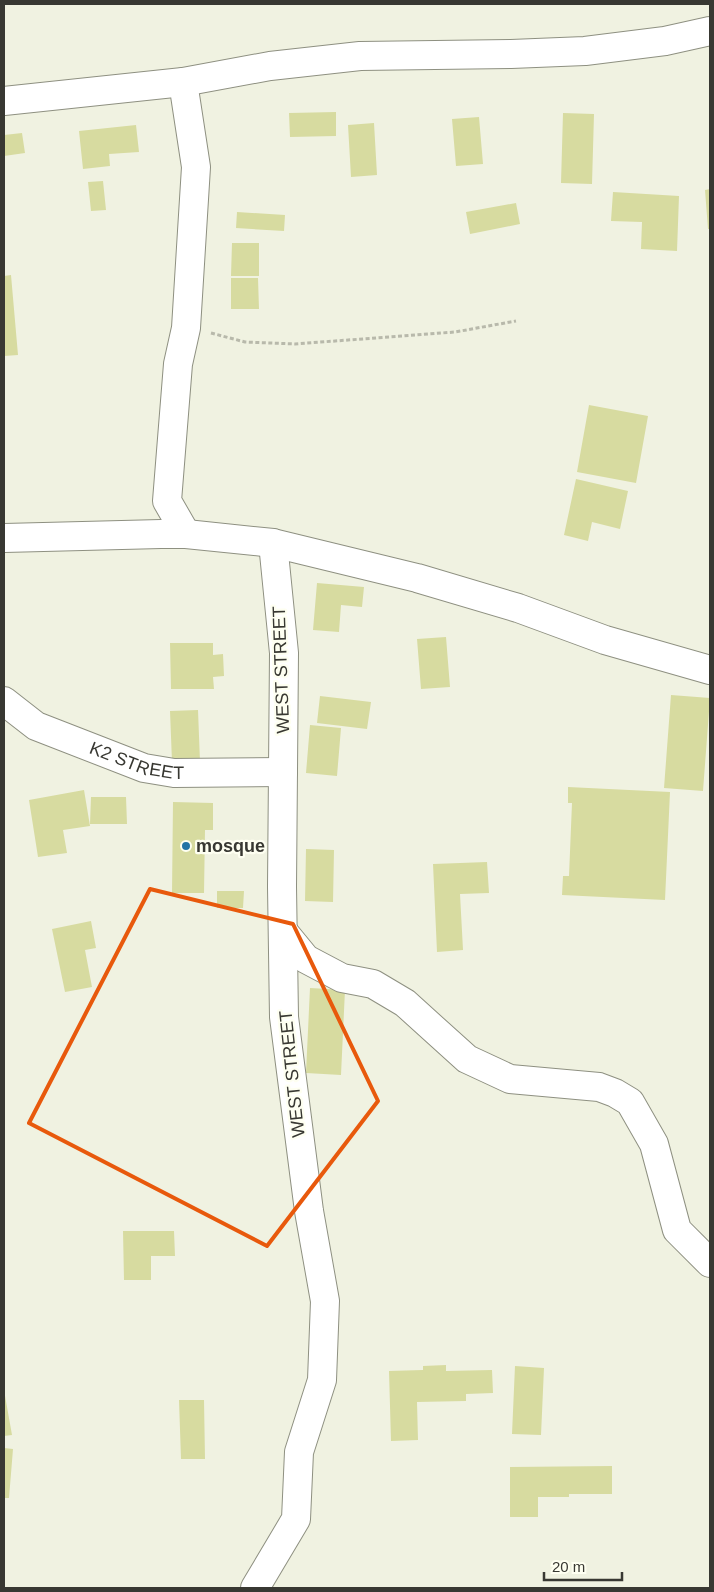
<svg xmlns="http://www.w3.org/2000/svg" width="714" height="1592" font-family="Arial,sans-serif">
  <rect width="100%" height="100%" fill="#f0f2e1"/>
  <path fill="#d7dba0" d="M336,112V136L290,137L289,113Z
    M563,113L594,114L592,184L561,183Z
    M479,117L483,164L456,166L452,119Z
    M374,123L377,175L351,177L348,125Z
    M136,125L139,152L109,154L110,166L83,169L79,131Z
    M22,133L25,153L4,156V135Z
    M103,181L106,210L91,211L88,182Z
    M710,189V229H708L705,190Z
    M613,192L679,196L677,251L641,249L642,222L611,221Z
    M516,203L520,224L470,234L466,212Z
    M237,212L285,215L284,231L236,228Z
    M232,243H259V276H231Z
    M11,275L18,355L4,356V276Z
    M231,278H258L259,309H231Z
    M589,405L648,416L636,483L577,472Z
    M576,479L628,491L620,529L592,522L588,541L564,535Z
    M317,583L364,587L362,607L341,605L339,632L313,630Z
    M446,637L450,687L421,689L417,639Z
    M170,643H213V655L223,654L224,676L213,677L214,689H171Z
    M671,695L710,698L703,791L664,788Z
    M320,696L371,702L367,729L317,723Z
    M198,710L200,762H172L170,711Z
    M310,725L341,728L337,776L306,773Z
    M568,787L670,792L665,900L562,895L563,876H569L572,803H568Z
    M84,790L90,826L63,830L67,853L38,857L29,800Z
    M91,797H126L127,824H90Z
    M173,802L213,803V830H205L204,893H172Z
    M306,849L334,850L333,902L305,901Z
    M487,862L489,893L460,894L463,950L437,952L433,864Z
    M217,891H244L243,908H217Z
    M91,921L96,948L85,950L92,987L65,992L52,929Z
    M310,988L345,990L341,1075L306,1073Z
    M123,1231H174L175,1256H151V1280H124Z
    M446,1365V1371L492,1370L493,1393L466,1394V1401L417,1402L418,1440L391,1441L389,1371L423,1370V1366Z
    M515,1366L544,1368L541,1435L512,1434Z
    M4,1390L12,1435L4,1436Z
    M179,1400H204L205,1459H181Z
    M4,1448L13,1449L9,1498H4Z
    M612,1466V1494H569V1497H538V1517H510V1467Z"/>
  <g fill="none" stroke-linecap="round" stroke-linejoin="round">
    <g stroke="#8e9081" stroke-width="30">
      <g id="street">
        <path d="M183,82L196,167L186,328L178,364L167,501L186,534"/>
        <path d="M4,101L183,82L270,66L360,56L511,54L585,51L665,41L710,31"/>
        <path d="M4,538L161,534H186L273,543L417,578L518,608L605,640L710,670"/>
        <path id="s1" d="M4,701L36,726L144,768L174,773L283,772"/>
        <path d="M283,931L306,959L342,978L373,984L405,1003L467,1059L510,1079L599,1087L615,1093L630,1102L654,1144L677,1230L710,1263"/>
        <path d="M255,1588L296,1519L299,1452L322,1380L325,1301L309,1211L284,1017L282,887L284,653L273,543"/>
      </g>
    </g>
    <path stroke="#b8b9ab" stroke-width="3" stroke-dasharray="4 2.5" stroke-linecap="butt" d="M211,333L245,342L295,344L455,332L516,321"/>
    <use href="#street" stroke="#fff" stroke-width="28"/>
  </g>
  <path fill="none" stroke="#e8590c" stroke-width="4" stroke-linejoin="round" d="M150,889L293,924L378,1101L267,1246L29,1123Z"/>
  <circle fill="#2274a5" stroke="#fefff1" stroke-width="2" cx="186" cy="846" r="5"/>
  <g text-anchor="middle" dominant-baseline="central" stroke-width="4.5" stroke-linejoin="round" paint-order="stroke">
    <g font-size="18" fill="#383832" stroke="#fefff1">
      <text transform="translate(281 670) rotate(-92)">WEST STREET</text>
      <text stroke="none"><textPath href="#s1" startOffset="148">K2 STREET</textPath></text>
      <text transform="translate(292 1074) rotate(-96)">WEST STREET</text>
    </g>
    <g font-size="18" font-weight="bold" fill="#383832" stroke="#fefff1" text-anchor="start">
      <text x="196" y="846">mosque</text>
    </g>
  </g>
  <rect width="714" height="1592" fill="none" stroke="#383832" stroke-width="10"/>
  <path d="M544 1572v8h78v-8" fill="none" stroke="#383832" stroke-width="2.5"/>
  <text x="552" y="1572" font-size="15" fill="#383832" stroke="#fefff1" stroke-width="4" paint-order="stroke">20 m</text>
</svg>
